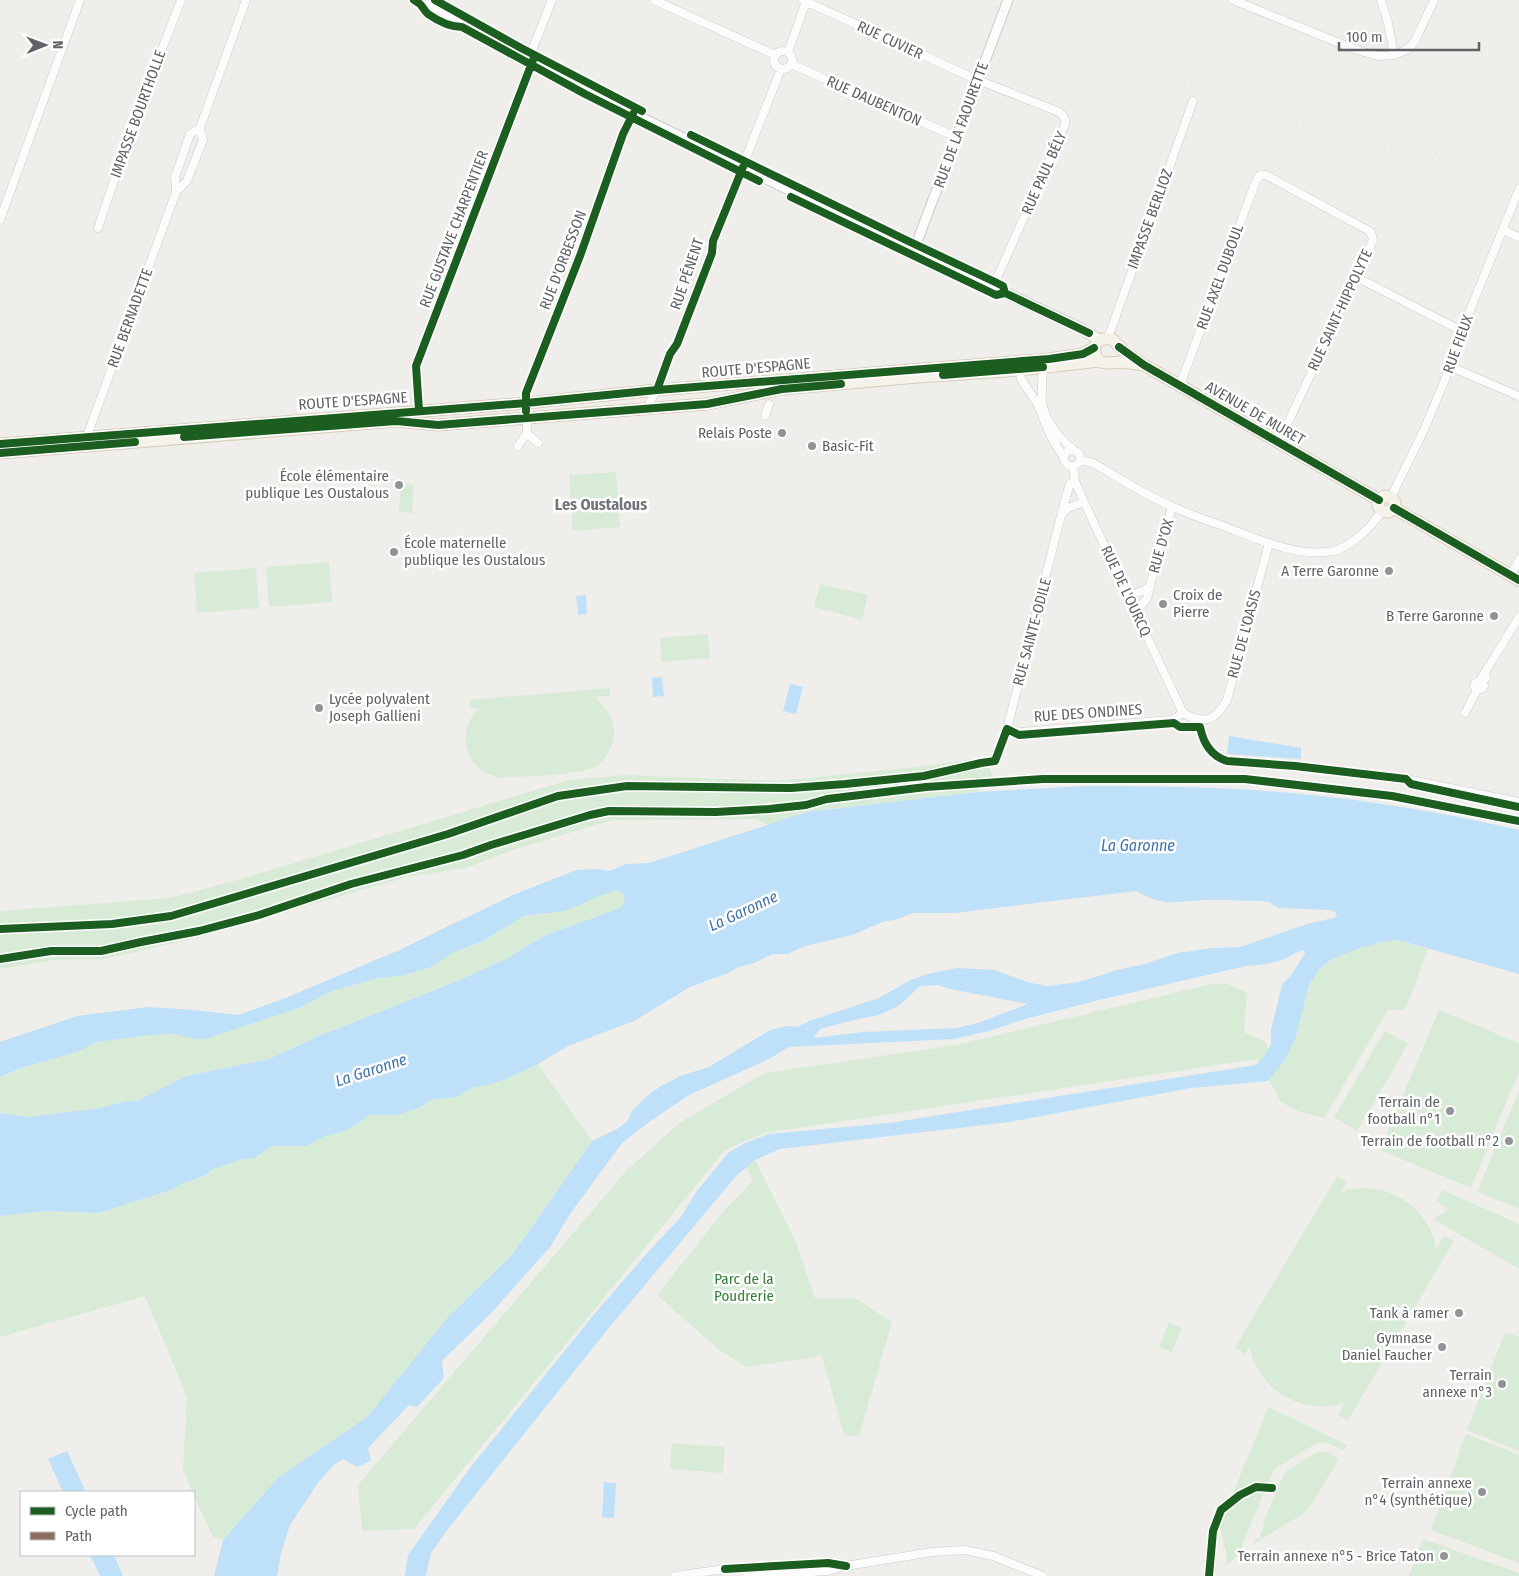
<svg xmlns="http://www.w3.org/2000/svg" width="1519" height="1576" font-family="'Fira Sans Condensed',sans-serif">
  <rect width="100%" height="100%" fill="#efeeea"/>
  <path fill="#d8ebd6" d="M616,472L620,527L573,531L569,475Z
    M401,484L414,485L412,513L399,512Z
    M329,562L332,602L269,607L266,567Z
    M256,568L259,608L197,613L194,573Z
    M820,584L868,595L862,620L814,607Z
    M708,634L710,658L662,662L660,638Z
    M610,688V696L595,697C607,709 615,718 614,736C613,747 605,760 597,766C580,776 523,776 501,778C465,771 454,734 479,708H470V700Z
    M987,757L992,776L977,792L807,812L767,825L756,819L613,820L515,849L466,868L407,877L201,937L105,959L54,960L0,969V911L170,898L237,880L569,780L623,775L778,781L926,766Z
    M617,890L624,895L625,900L620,908L546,935L504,960L450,984L321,1035L269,1059L186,1076L137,1101H126L100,1108L29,1117L0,1113V1077L18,1069L79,1051L97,1042L152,1035L175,1034L195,1039H206L299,1008L332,991L378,978L400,976L429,968L454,952L483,941L524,916L544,914L580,905L599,896Z
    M1398,940L1428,949L1408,1003L1405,1010H1388L1324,1118L1298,1111L1281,1102L1257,1059L764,1133L725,1150L414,1529L362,1531L358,1485L627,1170L682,1121L765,1073L956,1045L1212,984H1228L1247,993L1244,1032L1265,1041L1277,1069L1296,1037L1309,985L1319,969L1332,959L1360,948L1381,942Z
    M1439,1010L1519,1043V1071L1471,1188L1380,1150Z
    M1385,1031L1408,1044L1357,1131L1334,1117Z
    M538,1064L592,1141L513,1254L447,1318L368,1416L278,1478L223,1540L213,1537L194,1496V1492H192L183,1469L187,1397L145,1296L0,1337V1216L44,1211L99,1213L171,1190L184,1183L206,1175L213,1169L243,1159L255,1158L272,1146H306L326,1136L346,1131L370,1115H383L421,1107L430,1100L456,1097L474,1087L484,1086L506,1079Z
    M1519,1091V1209L1477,1192Z
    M755,1160L795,1240L815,1298H855L892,1322L859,1436L844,1435L822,1356L746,1367L718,1349L657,1295L723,1212L753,1181L746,1167Z
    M1337,1176L1347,1182L1341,1192C1383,1177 1430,1206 1436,1249L1444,1236L1454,1241L1348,1420L1338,1415L1344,1403C1304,1417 1256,1389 1250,1346L1245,1354L1235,1348Z
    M1442,1190L1519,1224V1269L1433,1219L1448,1210L1437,1201Z
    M1169,1322L1182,1328L1172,1352L1159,1347Z
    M1505,1332L1519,1337V1451L1467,1430Z
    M1268,1407L1347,1445L1343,1450L1328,1443H1317L1274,1469L1239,1553L1232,1561L1225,1566L1227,1557L1220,1527L1227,1508Z
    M1466,1434L1519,1455V1563L1431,1530Z
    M672,1443L725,1447L723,1473L670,1469Z
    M1317,1452H1328L1339,1459L1309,1508L1301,1515L1253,1544L1256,1538H1259L1265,1523L1263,1522L1284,1474L1288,1470Z
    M1423,1539L1519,1573V1576H1409Z"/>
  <path fill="#bfe0f9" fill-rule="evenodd" d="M586,595L587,614L578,615L576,596Z
    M662,677L664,696L653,697L652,678Z
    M790,684L803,687L796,714L783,711Z
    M1229,736L1301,748V759L1227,754Z
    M1085,786C1163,786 1242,787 1320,796C1387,803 1454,815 1519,830V974L1398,940L1381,942L1360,948L1332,959L1319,969L1309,985L1296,1037L1284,1061L1268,1081L1192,1088L1009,1122L780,1149L755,1160L736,1176L608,1329L448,1529L431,1553L426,1576H405L408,1555L470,1468L592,1317L647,1253L680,1218L697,1191L728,1153L745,1143L769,1134L889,1123L1256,1065L1264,1057L1271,1044V1030L1282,985L1292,974L1305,953L1303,950C1295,952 1290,957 1282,960C1270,964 1258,965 1246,966L1095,1001L1025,1019L989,1031L954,1039L789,1047L769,1059L689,1095L652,1120L622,1143L570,1214L550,1247L494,1310L442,1361L444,1378L417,1407L409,1405L368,1448L371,1460L357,1467L343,1459L335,1464L320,1480L290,1525L281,1553L277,1576H214L223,1540L278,1478L368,1416L447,1318L513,1254L592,1141L619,1128L628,1120L632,1111L647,1096L661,1086L680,1076L709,1067L770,1030L787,1026L797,1027L809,1021L879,998L909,981L927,974L957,968L995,970L1027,982L1048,986L1079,982L1117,970L1145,964L1177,953L1212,948L1240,947L1310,923L1334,918L1337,916C1336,911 1333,911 1329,910L1278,908L1269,902L1262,901C1244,901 1225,899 1207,900C1175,901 1166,908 1136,891L955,913H913L895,920L885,921L852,935L805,946L788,954H773L752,964L739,967L728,973L690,987L634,1021L568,1046L538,1064L506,1079L484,1086L474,1087L456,1097L430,1100L421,1107L396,1115H370L346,1131L326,1136L306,1146H272L255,1158L243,1159L213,1169L206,1175L184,1183L171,1190L99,1213L44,1211L0,1216V1113L29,1117L100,1108L126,1101H137L186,1076L269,1059L321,1035L450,984L504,960L546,935L620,908L625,900L624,895L617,890L599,896L580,905L564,911L524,916L483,941L454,952L429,968L400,976L378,978L332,991L299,1008L206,1039H195L174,1034L152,1035L97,1042L79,1051L18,1069L0,1077V1042L77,1016L148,1007L193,1010L239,1015L288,997L397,951L513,895L576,870L597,869L609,871L626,864L649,863L807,812L977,792ZM938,985L950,989L1028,1004L978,1023L956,1028L863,1032L814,1038L820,1029L858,1019L879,1015L900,1005L920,986Z
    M67,1451L85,1490L80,1492H63L48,1459Z
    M604,1482L616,1483L614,1518L602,1517Z
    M90,1555H114L123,1576H100Z"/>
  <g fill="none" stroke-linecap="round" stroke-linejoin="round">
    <g stroke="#cbcccc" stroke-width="9">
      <path id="minor" d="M654,0L775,55
        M803,0L973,78L1059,112C1064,116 1066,119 1065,125L993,287
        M1233,0L1354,49L1378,56L1394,55L1408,49L1415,41L1434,0
        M1381,0L1388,23L1394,55
        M774 60a9 9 0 1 1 18 0a9 9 0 1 1-18 0Z
        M788,52L806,2
        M529,58L552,0
        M791,64L956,137
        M176,192L187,181L203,140L200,128L246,0
        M0,220L80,0
        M98,228L133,125L181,0
        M1503,230L1519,237
        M1360,279L1462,331
        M1108,338L1193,101
        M1041,363L1043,367C1043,378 1041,389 1042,400C1043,419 1060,439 1074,450
        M1449,366L1519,396
        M1021,367L1020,370L1021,379L1037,403L1051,437L1063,456
        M1180,385L1256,181L1260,175H1266L1371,232L1373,240L1279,442
        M648,408L670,354L677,344L712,253L713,241L781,69
        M419,410L416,366L533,60
        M765,416L769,404
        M527,433L538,443
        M87,441V436L176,192L175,177L190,134L200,128
        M518,446L527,433L526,393L580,256L623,134L633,114
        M1064 458a8 8 0 1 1 16 0a8 8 0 1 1-16 0Z
        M1080,460L1093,463C1119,478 1145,495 1173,507C1189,514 1206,520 1223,526C1255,538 1298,558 1333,551C1353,546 1371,527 1382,511
        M1073,467L1075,481L1084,502L1183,713
        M1391,497L1424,430L1446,377L1450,360L1519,189
        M1062,514L1068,508L1084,502
        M1511,575L1519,560
        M1129,596L1145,590L1150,585
        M1135,610C1147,601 1148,599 1150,585L1172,507
        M1477,690L1474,687L1475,683L1479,682L1519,617
        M1183,713C1205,725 1216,720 1227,700L1269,543
        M1465,713L1477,690L1482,689L1484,686L1482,683L1486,677
        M1007,729L1020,732L1172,720L1183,713
        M1000,749L1007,729L1065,500L1070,484L1075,481
        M1406,779L1519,802
        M675,1576L725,1569L828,1563L842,1566
        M747,1576L828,1571L846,1566L932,1552L965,1550L993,1556L1043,1576"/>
    </g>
    <g stroke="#cbcccc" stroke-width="11">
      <path id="tertiary" d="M914,250L1008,0"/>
    </g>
    <g stroke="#cacacb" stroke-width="12">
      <path id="secondary" d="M424,0L633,114L914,250L1082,329L1099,340"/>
    </g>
    <g stroke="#d7ceb8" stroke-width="13">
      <path id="primary" d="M1144,365L1122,362L1107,363L1101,362L1096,357L1094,348L1097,343L1102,339H1112L1125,352L1144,365L1379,500
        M0,444L526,403L657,390L1049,359L1083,354L1094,348
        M0,453L372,423L396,421L438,425L707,404L782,389L918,377L1020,370L1099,361
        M1379,500L1384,496L1391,497L1395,502L1394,508
        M1379,500L1378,506L1382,511L1389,512L1394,508
        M1394,508L1519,580"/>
    </g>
    <use href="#minor" stroke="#fdfcfc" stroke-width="8"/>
    <use href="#tertiary" stroke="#fdfcfc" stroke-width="9"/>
    <use href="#secondary" stroke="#fdfcfc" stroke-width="10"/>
    <use href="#primary" stroke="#f4f2e9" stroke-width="11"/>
    <path stroke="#e4e4e4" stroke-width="2.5" stroke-dasharray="1 6" stroke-linecap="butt" d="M976,0C1061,35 1146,72 1233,101C1327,133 1422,157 1519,177"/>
    <path stroke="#8d6e63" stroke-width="6" stroke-dasharray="12 6" stroke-linecap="butt" d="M1356,277L1360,279"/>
    <g stroke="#fff" stroke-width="11">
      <path id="cycleway" d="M414,0C424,5 422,9 428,14C438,21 450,27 462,27L585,94L759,181
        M435,0L521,48L642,111
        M691,135L906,240L995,282L1003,286L1005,293
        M791,197L996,295L1005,293
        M1005,293L1089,333
        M1119,347L1144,365L1379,500
        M943,375L1043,367
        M657,390L670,354L677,344L712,253L713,241L743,167
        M419,410L416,366L533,60
        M526,411V393L580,256L623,134L633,114
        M184,437L396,421L438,425L707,404L782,389L841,384
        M0,444L526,403L657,390L1049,359L1083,354L1094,348
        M0,453L135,442
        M1394,508L1519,580
        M0,929L112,924L171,916L448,834L558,796L627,786L791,788L845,784L924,776L981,763L995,761L1007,729L1019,735L1174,723L1180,727H1200C1203,742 1211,756 1227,761L1295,766L1406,779L1411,784L1519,807
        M0,959L51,951H101L141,942L199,931L259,915L351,884L463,855L491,845L590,815L609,811L716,812L769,809L806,805L827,799L926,787L1043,779H1245L1392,796L1519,821
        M725,1569L828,1563L846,1566
        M1209,1576L1213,1531L1221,1510L1240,1495L1256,1487L1272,1488"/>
    </g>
    <use href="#cycleway" stroke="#1b5e20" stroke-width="8"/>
  </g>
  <g fill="#919496" stroke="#fff" stroke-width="2">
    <circle cx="782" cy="433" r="5"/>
    <circle cx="812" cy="446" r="5"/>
    <circle cx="399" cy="485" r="5"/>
    <circle cx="394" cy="552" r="5"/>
    <circle cx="1389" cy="571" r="5"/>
    <circle cx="1163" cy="604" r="5"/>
    <circle cx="1494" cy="616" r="5"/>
    <circle cx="319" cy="708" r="5"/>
    <circle cx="1450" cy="1111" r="5"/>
    <circle cx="1509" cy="1141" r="5"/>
    <circle cx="1459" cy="1313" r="5"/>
    <circle cx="1442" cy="1347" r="5"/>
    <circle cx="1502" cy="1384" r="5"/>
    <circle cx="1482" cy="1492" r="5"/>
    <circle cx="1444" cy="1556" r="5"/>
  </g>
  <g text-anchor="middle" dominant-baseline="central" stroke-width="5" stroke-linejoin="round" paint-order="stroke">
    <g font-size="15" fill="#5f6368" stroke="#fff">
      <text transform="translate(890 40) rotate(25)">RUE CUVIER</text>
      <text transform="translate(874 101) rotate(24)">RUE DAUBENTON</text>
      <text transform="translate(138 114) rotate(-70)">IMPASSE BOURTHOLLE</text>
      <text transform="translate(961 125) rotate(-70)">RUE DE LA FAOURETTE</text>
      <text transform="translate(1044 173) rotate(-66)">RUE PAUL BÉLY</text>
      <text transform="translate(1150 219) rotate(-70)">IMPASSE BERLIOZ</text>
      <text transform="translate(454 229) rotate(-69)">RUE GUSTAVE CHARPENTIER</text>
      <text transform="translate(563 260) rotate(-69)">RUE D'ORBESSON</text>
      <text transform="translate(687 274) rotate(-71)">RUE PÉNENT</text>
      <text transform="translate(1220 277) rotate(-70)">RUE AXEL DUBOUL</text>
      <text transform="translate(1340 310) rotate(-65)">RUE SAINT-HIPPOLYTE</text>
      <text transform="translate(130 318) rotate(-70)">RUE BERNADETTE</text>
      <text transform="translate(1458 344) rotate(-70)">RUE FIEUX</text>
      <text transform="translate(756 368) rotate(-5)">ROUTE D'ESPAGNE</text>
      <text transform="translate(353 401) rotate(-4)">ROUTE D'ESPAGNE</text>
      <text transform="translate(1255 413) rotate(30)">AVENUE DE MURET</text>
      <text transform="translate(1161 546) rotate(-74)">RUE D'OX</text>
      <text transform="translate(1126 591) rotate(65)">RUE DE L'OURCQ</text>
      <text transform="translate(1032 632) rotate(-75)">RUE SAINTE-ODILE</text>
      <text transform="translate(1244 634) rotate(-75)">RUE DE L'OASIS</text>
      <text transform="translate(1088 713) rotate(-4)">RUE DES ONDINES</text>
    </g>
    <g font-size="15" fill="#5f6368" stroke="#fff" text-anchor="end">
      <text x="772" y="433">Relais Poste</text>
      <text x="822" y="446" text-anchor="start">Basic-Fit</text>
      <text x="389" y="476">École élémentaire<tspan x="389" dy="17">publique Les Oustalous</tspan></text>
      <text x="404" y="543" text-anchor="start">École maternelle<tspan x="404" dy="17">publique les Oustalous</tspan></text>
      <text x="1379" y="571">A Terre Garonne</text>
      <text x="1173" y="595" text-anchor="start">Croix de<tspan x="1173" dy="17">Pierre</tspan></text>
      <text x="1484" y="616">B Terre Garonne</text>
      <text x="329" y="699" text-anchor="start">Lycée polyvalent<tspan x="329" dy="17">Joseph Gallieni</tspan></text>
      <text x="1440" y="1102">Terrain de<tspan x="1440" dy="17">football n°1</tspan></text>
      <text x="1499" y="1141">Terrain de football n°2</text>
      <text x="1449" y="1313">Tank à ramer</text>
      <text x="1432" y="1338">Gymnase<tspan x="1432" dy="17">Daniel Faucher</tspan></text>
      <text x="1492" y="1375">Terrain<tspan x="1492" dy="17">annexe n°3</tspan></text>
      <text x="1472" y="1483">Terrain annexe<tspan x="1472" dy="17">n°4 (synthétique)</tspan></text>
      <text x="1434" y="1556">Terrain annexe n°5 - Brice Taton</text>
    </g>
    <g font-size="15" fill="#348238" stroke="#fff">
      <text x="744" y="1279">Parc de la<tspan x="744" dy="17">Poudrerie</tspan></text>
    </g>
    <g font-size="16" font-weight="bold" fill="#70757a" stroke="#fff">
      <text x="601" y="504">Les Oustalous</text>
    </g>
    <g font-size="16" font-style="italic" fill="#4174aa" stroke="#fff">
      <text x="1138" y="845">La Garonne</text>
      <text transform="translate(743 911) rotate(-25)">La Garonne</text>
      <text transform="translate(371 1070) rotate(-18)">La Garonne</text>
    </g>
  </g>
  <rect x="20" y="1491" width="175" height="65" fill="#ffffff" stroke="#bfc1c3"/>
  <rect x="30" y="1507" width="25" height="8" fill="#1b5e20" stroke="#bfc1c3"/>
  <text x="65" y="1516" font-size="15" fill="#5f6368">Cycle path</text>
  <rect x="30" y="1532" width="25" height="8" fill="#8d6e63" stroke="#bfc1c3"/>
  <text x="65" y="1541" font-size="15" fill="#5f6368">Path</text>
  <g transform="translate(45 45) rotate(89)" stroke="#ffffff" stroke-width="4" paint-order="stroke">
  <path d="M0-4L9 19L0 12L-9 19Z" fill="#5f6368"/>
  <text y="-8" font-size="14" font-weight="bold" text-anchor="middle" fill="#5f6368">N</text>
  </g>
  <path d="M1339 42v8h140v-8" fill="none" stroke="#5f6368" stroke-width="2.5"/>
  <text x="1346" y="42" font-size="15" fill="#5f6368" stroke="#ffffff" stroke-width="4" paint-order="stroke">100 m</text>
</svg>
